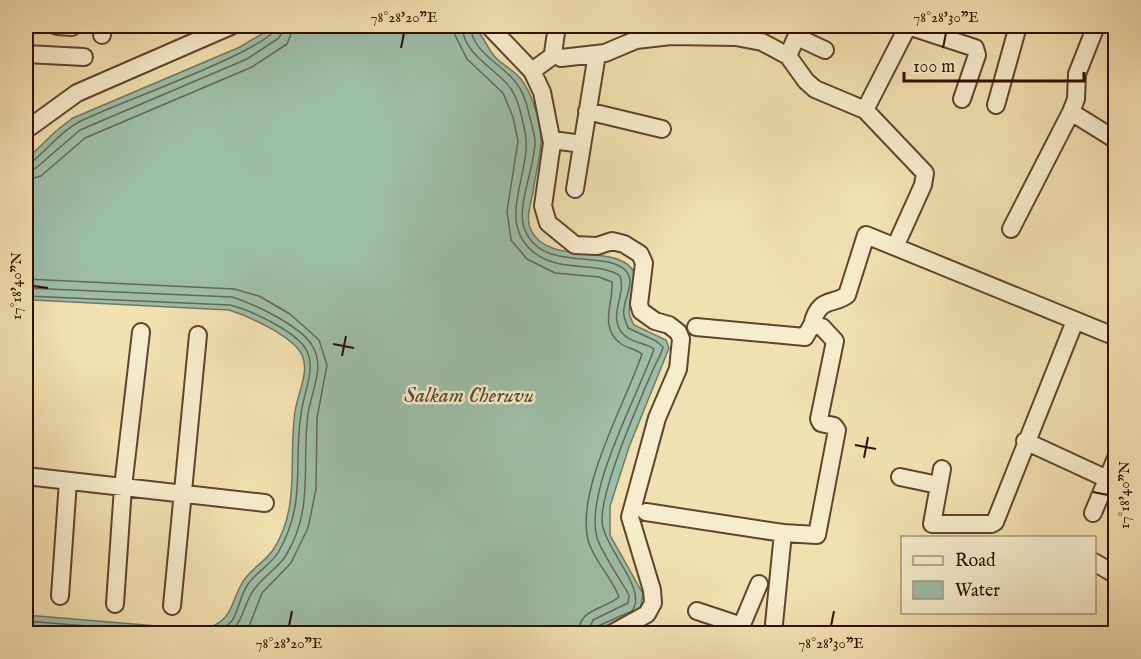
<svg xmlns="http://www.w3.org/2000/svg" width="1141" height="659" font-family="'IM FELL English',serif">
  <rect width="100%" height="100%" fill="#f2e1b0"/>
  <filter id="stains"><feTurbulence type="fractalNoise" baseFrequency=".00333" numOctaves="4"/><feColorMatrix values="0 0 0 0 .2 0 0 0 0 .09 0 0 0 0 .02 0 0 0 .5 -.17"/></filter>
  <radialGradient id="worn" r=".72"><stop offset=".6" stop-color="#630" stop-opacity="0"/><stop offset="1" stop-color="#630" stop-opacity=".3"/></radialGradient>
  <path fill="#9cbea7" stroke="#707864" stroke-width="1.5" d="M275,26H472C483,32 486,48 496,58C503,65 513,70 520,78C532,92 542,125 541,143C540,159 535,176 533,192C531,202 526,218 530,228C546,267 612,243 632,269C642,282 629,298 629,313C630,316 632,322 634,325L666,340L669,348L629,447L610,506V535L643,594L640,610L628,619L595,634L26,633V615L205,630C234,618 229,607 242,583C249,570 265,562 273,550C301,508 288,458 295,412C297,395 310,372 302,355C293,336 248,316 229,310L33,300L26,303V160L56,131L73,118L240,47Z"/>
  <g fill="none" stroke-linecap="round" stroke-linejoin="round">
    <path stroke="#666754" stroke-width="1.5" d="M453,26L455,35L467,59L503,93L513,117L518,141L507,211L511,240L527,259L555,273L599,277L612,282C614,302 598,327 621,344C627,348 636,349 642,354C625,404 576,489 588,540C593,560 612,577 619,597C603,610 579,608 578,634
      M462,26C464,57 497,68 511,89C519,101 522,118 525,132C533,170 497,217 530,249C557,275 598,260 620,276C627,295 606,317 624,335C632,343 646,343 654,349C638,396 584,491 597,538C601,551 621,581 629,595L628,603L593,620L587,634
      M470,26C473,54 503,64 517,84C523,92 527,104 529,114C531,122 534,132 535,140C536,165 515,207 525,230C542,273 606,249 626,271C637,284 621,301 624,315C624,319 627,324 628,328L656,341L663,347C661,356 655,364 652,372C637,407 602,486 602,520C602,547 649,589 632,611L598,626L594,634
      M26,164L32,162C47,150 59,133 77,123C105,107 274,49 277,26
      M26,171L36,168L80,130L247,59L279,38L285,26
      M26,180L41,176L85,138L252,67L287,44L294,26
      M26,279L234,289L259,296L290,314L319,340L327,365L317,418L316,489L308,528L291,563L262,593L250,624L243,634
      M26,288L232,297C254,304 302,326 313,347C325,368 311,392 308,414C301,465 315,509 285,557C277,568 265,576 256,587C243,602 246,618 229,634
      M26,296L230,305C250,310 298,332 307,351C316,371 303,394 301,414C293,465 307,501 279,551C272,564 256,572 248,584C234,606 242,622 213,634
      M26,621L185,634
      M26,628L106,634"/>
    <g stroke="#60442c" stroke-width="20">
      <path id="minor" d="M57,26L72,27
        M489,26L532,71
        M557,26L553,53L561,58L605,53L636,40L671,36
        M669,26L671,36L736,37L762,42L788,56L806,81L815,89L865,110L925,173L923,185L895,247
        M908,26L975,48L977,55L962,99
        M102,35V26
        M797,37L825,50
        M26,54L84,57
        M554,55L532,71L542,92L552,143L543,206L548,223L575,245L597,246L612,241L624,244L640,254L644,263L639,304L641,311L655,321L669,325L678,332L681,339L678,369L657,418L630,517L652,590L653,603L647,614L611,634
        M788,56L801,26
        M996,105L1018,26
        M865,110L908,26
        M587,111L662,129
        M1071,112L1116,140
        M26,130L77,93L231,26
        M560,141L582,144
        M575,189L597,54
        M1011,229L1071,112L1076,99L1077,74L1096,26
        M696,327L805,337L812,325
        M1025,441L1116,483
        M942,469L932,524H991L995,522L1075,321
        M26,476L265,503
        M900,477L938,485
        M646,512L783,533
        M1093,513L1116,458
        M1094,562L1116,575
        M60,596L68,481
        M115,604L123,487L141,332
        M172,606L198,335
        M697,611L742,626
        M738,634L759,584
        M773,634L783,533L817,535L837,430L834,426L821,423L819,419L835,341L822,327L812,325C819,296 832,306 847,295L866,235L1116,337"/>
    </g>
    <use href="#minor" stroke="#f7eccc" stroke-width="16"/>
  </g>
  <path fill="none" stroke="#2f1000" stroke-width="2" d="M401,48L404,33M943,48L946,33M33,286L48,288M333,344L354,348M342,356L346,336M855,445L876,449M864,458L868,437M1093,492L1108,495M289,626L292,611M831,626L834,611"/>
  <g text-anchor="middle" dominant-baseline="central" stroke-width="5" stroke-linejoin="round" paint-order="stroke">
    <g font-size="22" font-style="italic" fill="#554d3a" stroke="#f7eccc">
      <text x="469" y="396">Salkam Cheruvu</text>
    </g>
  </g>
  <rect width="1141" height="659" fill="none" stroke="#f2e1b0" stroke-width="66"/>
  <rect x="901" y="536" width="195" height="78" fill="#f7eccc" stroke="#a7947a" stroke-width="1.5"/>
  <rect x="913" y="556" width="30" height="9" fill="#f7eccc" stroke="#a7947a" stroke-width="1.5"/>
  <text x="955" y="566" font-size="18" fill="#2f1000">Road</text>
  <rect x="913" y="581" width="30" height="18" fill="#9cbea7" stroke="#a7947a" stroke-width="1.5"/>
  <text x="955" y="596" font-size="18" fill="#2f1000">Water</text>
  <path d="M904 72v9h180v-9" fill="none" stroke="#2f1000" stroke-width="3"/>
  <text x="913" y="72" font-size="18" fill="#2f1000" stroke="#f7eccc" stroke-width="4.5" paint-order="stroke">100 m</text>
  <rect x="33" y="33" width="1075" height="593" fill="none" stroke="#2f1000" stroke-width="2"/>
  <g font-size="15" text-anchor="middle" fill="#2f1000">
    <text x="404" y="22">78°28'20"E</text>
    <text x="946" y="22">78°28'30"E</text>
    <text transform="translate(16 286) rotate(-90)" y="5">17°18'40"N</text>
    <text transform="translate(1124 495) rotate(-90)" y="5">17°18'40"N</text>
    <text x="289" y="648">78°28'20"E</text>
    <text x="831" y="648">78°28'30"E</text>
  </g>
  <rect width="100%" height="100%" filter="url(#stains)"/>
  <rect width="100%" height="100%" fill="url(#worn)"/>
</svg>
